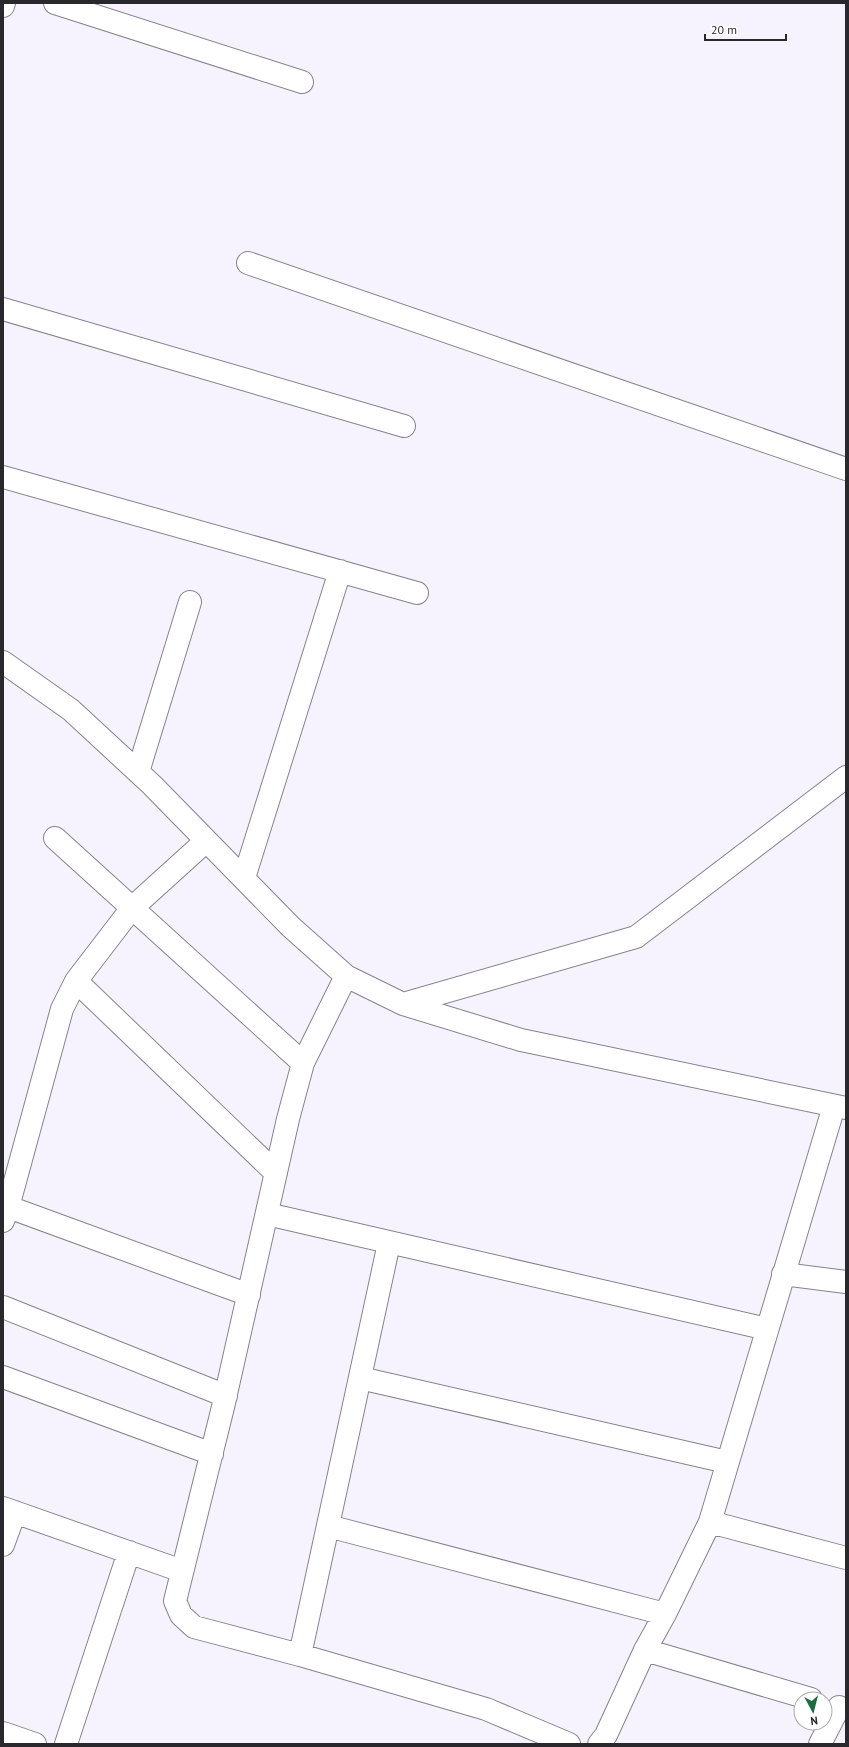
<svg xmlns="http://www.w3.org/2000/svg" width="849" height="1747" font-family="'PT Sans',sans-serif">
  <rect width="100%" height="100%" fill="#f7f3fe"/>
  <g fill="none" stroke-linecap="round" stroke-linejoin="round">
    <g stroke="#87838d" stroke-width="24">
      <path id="street" d="M55,3L302,82
        M3,6L4,3
        M248,263L846,469
        M3,309L404,426
        M3,477L417,593
        M3,662L71,710L152,785L291,927L346,976L403,1004L521,1040L846,1108
        M138,772L190,602
        M55,838L303,1063
        M244,878L340,571
        M346,976L303,1063L288,1119L223,1407L175,1601L181,1615L194,1627L300,1655L486,1709L569,1744
        M76,981L276,1173
        M403,1004L636,937L846,777
        M3,1205L249,1295
        M267,1214L767,1329
        M3,1221L8,1207L62,1009L76,981L132,908L206,841
        M783,1274L846,1282
        M3,1307L226,1396
        M3,1377L212,1454
        M360,1378L727,1462
        M3,1508L182,1571
        M710,1522L846,1558
        M328,1526L665,1614
        M3,1545L15,1512
        M645,1650L811,1699
        M300,1655L389,1243
        M3,1733L35,1744
        M66,1744L129,1552
        M599,1744L606,1735L645,1650L665,1614L710,1522L834,1106
        M820,1744L839,1707"/>
    </g>
    <use href="#street" stroke="#fff" stroke-width="22"/>
  </g>
  <rect width="849" height="1747" fill="none" stroke="#29282c" stroke-width="8"/>
  <g transform="translate(813 1711) rotate(173)"><circle r="19" fill="#ffffff" stroke="#a9a9ab"/>
  <path d="M0-3L7 15L0 10L-7 15Z" fill="#1c6e40"/>
  <text y="-6" font-size="11" font-weight="bold" text-anchor="middle" fill="#29282c">N</text>
  </g>
  <path d="M705 34v6h81v-6" fill="none" stroke="#29282c" stroke-width="2"/>
  <text x="711" y="34" font-size="12" fill="#29282c" stroke="#ffffff" stroke-width="3" paint-order="stroke">20 m</text>
</svg>
